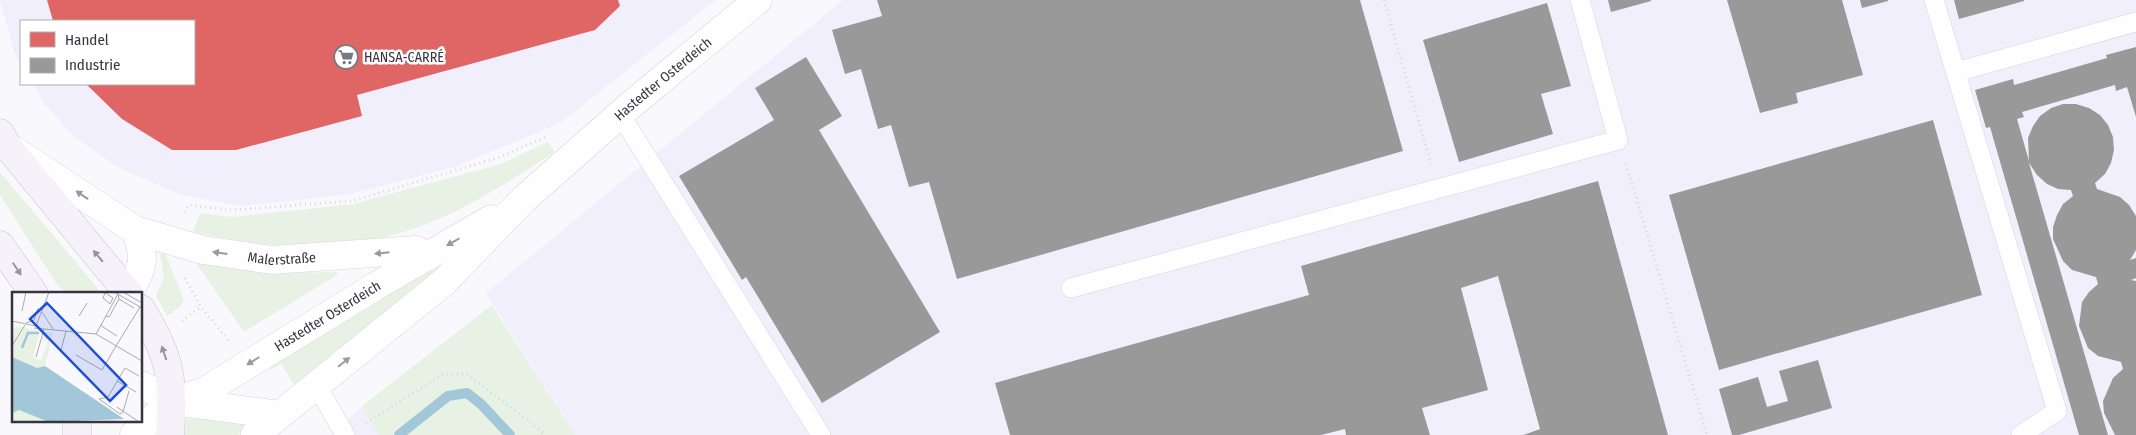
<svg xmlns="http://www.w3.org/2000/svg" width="2136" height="435" font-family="'Fira Sans Condensed',sans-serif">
  <rect width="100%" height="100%" fill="#f9f8fc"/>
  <path fill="#f2effd" d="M0,0H716L560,123L455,167L351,194L242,206L181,195L119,168L73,136L45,104L33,84H194V21H21V64L15,54Z
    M843,0H2136V435H575L486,293Z
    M362,406L378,435H331Z"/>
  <path fill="#e8f2e4" d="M548,142L555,152C506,183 456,217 400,233C332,254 262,247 193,232L200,213L232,217L353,204L501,164Z
    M0,172L101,292L69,294L58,286L0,195Z
    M165,253L184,300L181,306L167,316L156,296L164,278L160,254Z
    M450,257L451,258L304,379L294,385L281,364L271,370L268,364Z
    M194,260C242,269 288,274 337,272V275L244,332Z
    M492,305L575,435H378L362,406Z
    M192,415L256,420L238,435H185L186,420Z"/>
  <path fill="#e06666" d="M47,0H618L620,6L595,30L357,95L362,116L236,150H172L122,119L86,84H194V21H53Z"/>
  <path fill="#999" d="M877,0H1360L1403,151L957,279L929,182L909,187L891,125L878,129L861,69L845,74L832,30L882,16Z
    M1608,0H1651V1L1611,12Z
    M1727,0H1842L1863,75L1796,93L1798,103L1760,113Z
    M1860,0H1888V1L1862,8Z
    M1954,0H2024V1L1959,19Z
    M1547,3L1571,86L1541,94L1553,134L1459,162L1423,40Z
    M2136,47V117L2127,87L2116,91L2115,85L2022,112L2024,117L2017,119L2029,161L2028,138L2033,126L2040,116L2051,108L2063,104H2076L2089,108L2100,115L2108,125L2113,137L2114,150L2111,163L2105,174L2095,183L2097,189L2120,197L2129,205L2136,216V250L2130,260L2136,258V278L2131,280L2136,281V435H2115L2104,413L2103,401L2113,378L2123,369L2121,362L2098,356L2088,348L2079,326L2082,302L2089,292L2098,284L2096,277L2072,270L2063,261L2053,239V227L2057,215L2063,204L2073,196L2071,190L2058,189L2047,184L2037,175L2029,163L2108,435H2079L1990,127L1986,128L1975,90L2013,79L2014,85L2107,58L2106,55Z
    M806,57L842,116L819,130L940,332L822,403L746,277L742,280L679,176L774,120L755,88Z
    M1933,120L1982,295L1719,370L1669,195Z
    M1598,181L1668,435H1523L1540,429L1498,276L1461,288L1488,390L1422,408L1430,435H1346L1345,429L1321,435H1010L995,383L1309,295L1301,266Z
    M1818,360L1832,408L1739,435H1732L1719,389L1758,377L1767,407L1788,401L1779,371Z"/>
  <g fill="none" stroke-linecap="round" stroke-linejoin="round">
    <path stroke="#a1c7d8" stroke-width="10" d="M399,435L448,396L467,393L481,404L510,435"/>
    <g stroke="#d6d3db" stroke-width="20">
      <path id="service" d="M1934,0L2057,411L2021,435
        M1956,72L2136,22
        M620,114L821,435
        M1071,288L1618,140L1580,0
        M316,384L345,435"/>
    </g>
    <g stroke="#d6d3db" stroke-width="29">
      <g id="minor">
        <path id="s1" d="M15,151L135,230L203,250L272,260L416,250L429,256"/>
        <path d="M128,294C143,268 147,259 135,230"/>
        <path d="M141,385L173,401L279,415"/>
        <path id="s2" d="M134,435L173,401L203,392L376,286L491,219"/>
        <path id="s3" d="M255,435L444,282L524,199L633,103L758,0"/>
      </g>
    </g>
    <g stroke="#c6c3ce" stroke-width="29">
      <path id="primary" d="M0,133L8,147L129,294
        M0,245L34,294
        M141,309C171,357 174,379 170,435
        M77,421V435"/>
    </g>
    <path stroke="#d8d7da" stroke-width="3" stroke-dasharray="1 4" stroke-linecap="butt" d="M1384,0L1431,164
      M1626,164L1707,435
      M185,212L188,205L232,210L352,201L500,157L546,137
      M185,278L201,307L228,340
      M182,321L201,307
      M366,423L444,374H467L546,435"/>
    <use href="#service" stroke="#fefeff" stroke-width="19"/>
    <use href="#minor" stroke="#fefeff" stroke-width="28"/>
    <use href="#primary" stroke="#f5f3f9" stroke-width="28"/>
  </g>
  <defs><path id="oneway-solid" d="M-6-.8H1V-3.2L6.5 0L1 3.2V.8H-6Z" transform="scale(1.25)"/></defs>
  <g fill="#9a999f">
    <use href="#oneway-solid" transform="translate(82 195) rotate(-146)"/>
    <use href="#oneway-solid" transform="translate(453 242) rotate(150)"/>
    <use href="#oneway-solid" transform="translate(220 253) rotate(-172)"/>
    <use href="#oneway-solid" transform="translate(382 253) rotate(174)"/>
    <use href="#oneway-solid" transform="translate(253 361) rotate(148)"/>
    <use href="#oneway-solid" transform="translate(344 362) rotate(-39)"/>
  </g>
  <g fill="#96949c">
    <use href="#oneway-solid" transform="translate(98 256) rotate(-130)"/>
    <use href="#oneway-solid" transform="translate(17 269) rotate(56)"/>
    <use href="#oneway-solid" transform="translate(164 353) rotate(-108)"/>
  </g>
  <defs>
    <g id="supermarket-ring" transform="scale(1.25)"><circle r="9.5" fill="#fff" stroke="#7a7981" stroke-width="1.5"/><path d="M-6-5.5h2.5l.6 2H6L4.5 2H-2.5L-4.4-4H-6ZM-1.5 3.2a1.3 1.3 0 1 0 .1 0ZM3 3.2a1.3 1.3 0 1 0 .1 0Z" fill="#7a7981"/></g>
  </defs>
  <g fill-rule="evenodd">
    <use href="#supermarket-ring" x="346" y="57"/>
  </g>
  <g text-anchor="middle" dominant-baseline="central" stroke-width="5" stroke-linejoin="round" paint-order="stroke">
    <g font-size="14" fill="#36343f" stroke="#fff" text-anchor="start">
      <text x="364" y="57">HANSA-CARRÉ</text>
    </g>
    <g font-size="14" fill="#36343f" stroke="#fff">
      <text stroke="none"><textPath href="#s3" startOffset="542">Hastedter Osterdeich</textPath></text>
      <text stroke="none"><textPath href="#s1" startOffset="294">Malerstraße</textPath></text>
      <text stroke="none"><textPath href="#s2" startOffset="229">Hastedter Osterdeich</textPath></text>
    </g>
  </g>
  <g transform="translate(12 292)">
    <rect width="130" height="130" fill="#f9f8fc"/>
    <path d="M4,34L28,39L21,65L29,68L36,49L30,47L33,40L41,41L33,74L25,76L0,65V42ZM6,118L25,124L37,130H0V121Z" fill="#e8f2e4"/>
    <path d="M0,65L25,76L33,74L112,127L37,130L7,118L0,121Z" fill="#a1c7d8"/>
    <path fill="none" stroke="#a1c7d8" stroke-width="2.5" d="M10,56L16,41H27"/>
    <path fill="none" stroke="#abaab0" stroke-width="1" d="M92,0L101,6L98,12L91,6L93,1M102,0L130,16M111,0L130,11M107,7L122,16M10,19L14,0M30,20L41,37M67,24L75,11M94,24L97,25L107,7L106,2M0,29L24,34L37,0M14,31L22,28L26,16M88,33L105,44M22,36L84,42L130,69M84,42L106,2M0,54L13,33M104,54L128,15M49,58L54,39M64,63L90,78L104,54M24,65L32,37M105,89L124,100M105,115L127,130M111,120L108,122L87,107L96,105L113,76L127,84M111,120L117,99"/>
    <path fill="#1d4ed8" fill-opacity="0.15" stroke="#1d4ed8" stroke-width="2.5" d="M35,11L114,93L98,109L18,27Z"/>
    <rect width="130" height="130" fill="none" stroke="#36343f" stroke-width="2.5"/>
  </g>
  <rect x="20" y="20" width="175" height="65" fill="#ffffff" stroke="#afaeb2"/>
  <rect x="30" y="32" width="25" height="15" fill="#e06666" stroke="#afaeb2"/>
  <text x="65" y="45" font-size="15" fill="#36343f">Handel</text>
  <rect x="30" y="58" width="25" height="15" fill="#999999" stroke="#afaeb2"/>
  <text x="65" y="70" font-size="15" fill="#36343f">Industrie</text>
</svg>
